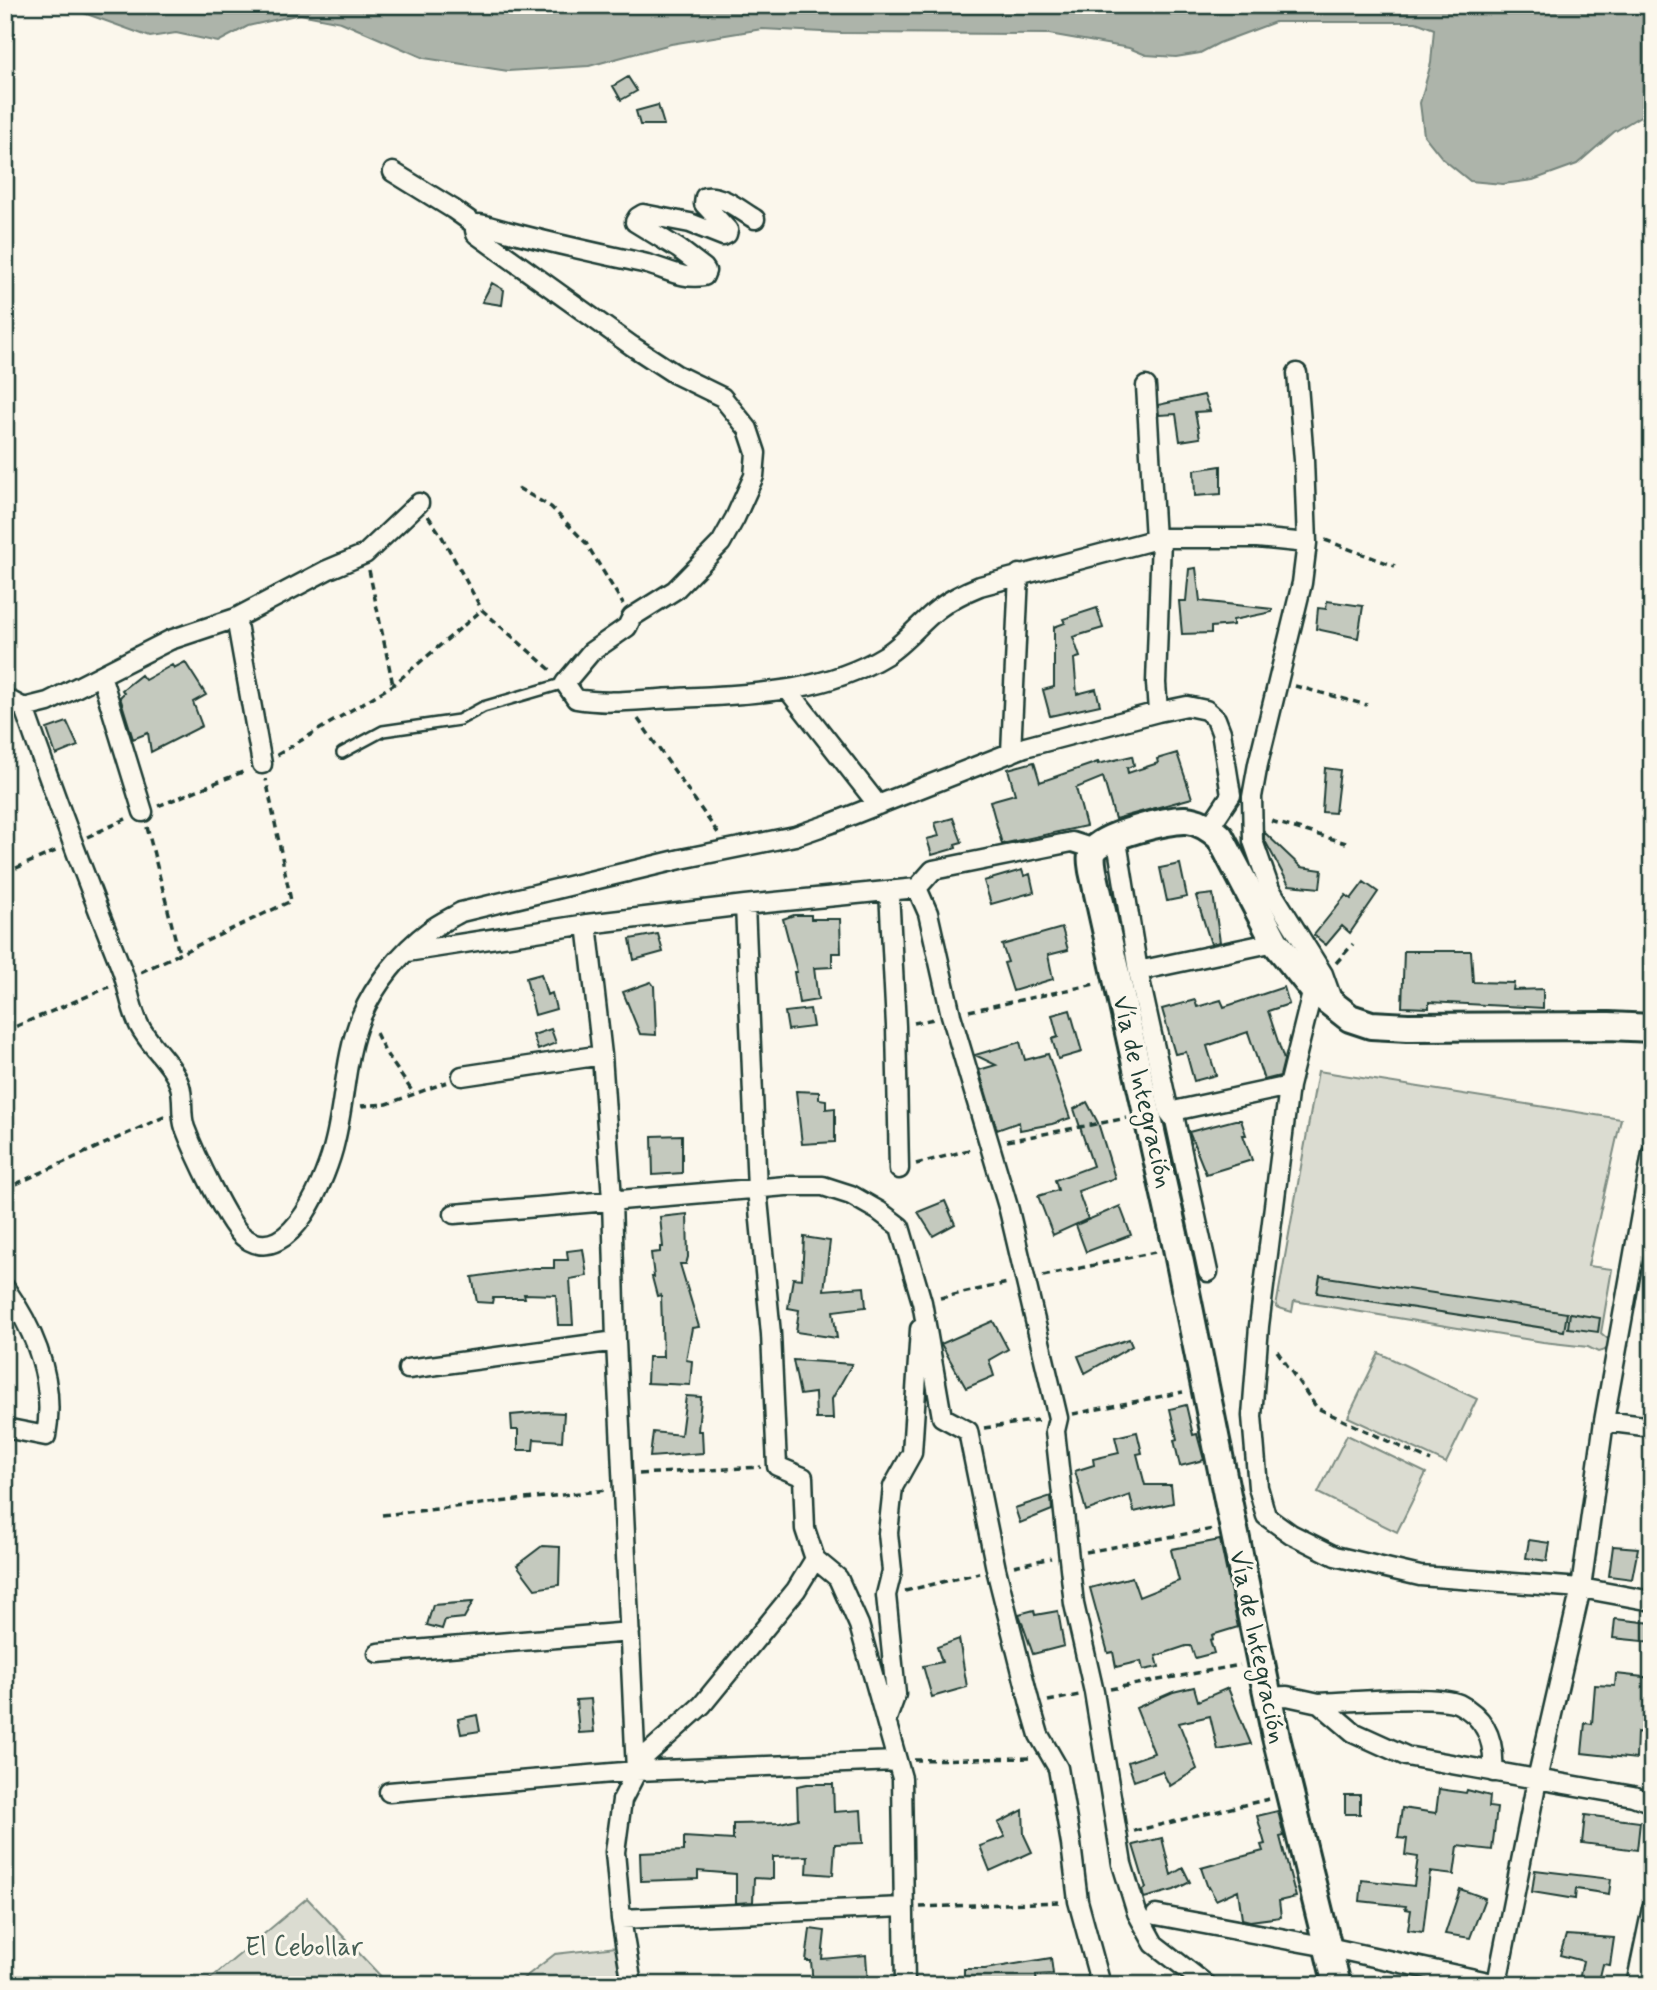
<svg xmlns="http://www.w3.org/2000/svg" width="1657" height="1990" font-family="Mynerve,sans-serif">
  <rect width="100%" height="100%" fill="#fbf7ec"/>
  <filter id="ink" filterUnits="userSpaceOnUse"><feTurbulence type="fractalNoise" baseFrequency=".0143" numOctaves="2"/><feDisplacementMap in="SourceGraphic" scale="14" xChannelSelector="R" yChannelSelector="G"/><feConvolveMatrix kernelMatrix="1 2 1 2 8 2 1 2 1" color-interpolation-filters="sRGB"/></filter>
  <g filter="url(#ink)">
    <path fill="#dbdcd1" stroke="#7d8c82" stroke-width="2" d="M1318,1071L1621,1119L1588,1266L1612,1269L1601,1333L1609,1340L1608,1349L1598,1352L1588,1347L1543,1342L1294,1301L1292,1312L1276,1307Z
      M1379,1353L1477,1399L1446,1463L1348,1417Z
      M1347,1435L1426,1473L1397,1532L1318,1493Z
      M307,1898L389,1985H203Z
      M616,1947L622,1985H515L555,1954Z"/>
    <path fill="#adb4aa" stroke="#74847b" stroke-width="2" d="M62,5H1652V109L1614,132L1577,164L1533,180L1503,184L1470,181L1443,159L1424,135L1420,103L1431,63L1434,29L1416,22H1275L1219,43L1200,53L1176,57L1146,55L1129,48L1049,34L842,33L762,29L671,44L589,66L508,71L424,58L341,22L300,14L248,26L218,42L176,33L150,37Z"/>
    <path fill="#c4c9be" stroke="#1f3d34" stroke-width="2" d="M628,77L637,91L621,100L613,86Z
      M658,105L664,125H640L636,111Z
      M492,283L504,290L502,305L482,302Z
      M1204,395L1210,411L1195,412L1200,438L1180,441L1176,414L1159,415L1158,405Z
      M1221,466V494L1195,496L1194,470Z
      M1196,568L1200,601L1272,609V612L1233,620V625L1211,627V633L1182,634L1179,601H1186L1189,569Z
      M1327,601L1363,606L1358,638L1316,629L1318,608L1326,609Z
      M1097,608L1103,628L1073,637L1080,657L1074,659L1077,694L1096,689L1100,705L1050,716L1043,690L1054,687V627L1065,623L1063,619Z
      M185,662L206,695L193,702L202,726L151,752L148,733L133,739L120,697L124,693L122,690L141,675L145,680L172,665L174,668Z
      M67,722L78,746L56,755L47,729Z
      M1177,753L1192,798L1115,819L1103,777L1076,788L1086,826L1002,844L990,801L1015,794L1008,769L1034,762L1040,782L1098,762V764L1132,756L1134,765L1127,768L1128,773L1158,763L1157,759Z
      M1325,768L1340,770L1335,813L1322,812Z
      M953,818L962,842L955,844L956,848L932,855L927,839L939,836L935,823Z
      M1264,832L1301,867L1322,870L1320,888L1289,885L1264,839Z
      M1180,864L1187,897L1167,901L1160,868Z
      M1022,870L1024,876L1030,874L1034,892L991,904L984,881Z
      M1364,882L1378,892L1350,933L1342,926L1326,945L1314,935L1346,895L1351,899Z
      M1213,894L1220,942L1211,944L1196,896Z
      M794,915H811V919H840L841,953H832V967L814,968L818,1000L799,1003L794,972H797L783,919Z
      M1062,928L1068,950L1048,955L1053,979L1013,991L1004,963L1008,962L1002,945Z
      M658,934L663,952L634,960L630,939Z
      M1404,951H1471L1473,982L1514,983L1513,990L1543,989V1008L1429,1002V1008L1402,1007Z
      M541,974L547,995L552,993L556,1009L535,1015L526,978Z
      M651,982L654,986L656,1035L640,1034L623,992Z
      M1284,987L1289,1004L1268,1011L1284,1060L1280,1076L1264,1080L1248,1032L1207,1046L1216,1075L1194,1081L1186,1052L1175,1054L1162,1009L1195,1000L1197,1007L1221,1000L1224,1007Z
      M810,1009L813,1027L788,1030L785,1012Z
      M1070,1010L1082,1052L1058,1059L1052,1039L1058,1037L1052,1015Z
      M551,1029L556,1043L538,1050L533,1035Z
      M1020,1042L1025,1060L1048,1054L1070,1118L1052,1124L1020,1130L1019,1122L997,1130L979,1070L996,1065L975,1055Z
      M796,1091L819,1092V1099L826,1100V1109L835,1108V1142L802,1144Z
      M1087,1102L1098,1123L1115,1178L1078,1191L1088,1219L1053,1235L1038,1196L1058,1190L1055,1180L1093,1166L1074,1109Z
      M1235,1120H1241L1246,1135H1243L1252,1160L1206,1174L1189,1132Z
      M682,1135V1173L653,1175L652,1136Z
      M945,1201L955,1224L933,1236L918,1212Z
      M1120,1206L1131,1235L1086,1252L1076,1225Z
      M687,1214L688,1257L686,1264H680L699,1327L692,1328L686,1360L692,1361L690,1385L647,1383L648,1357H663L661,1295L657,1296L652,1277H654L651,1253L660,1252V1247H663L660,1217Z
      M804,1237L830,1241L824,1290L864,1287L866,1307L833,1311L837,1338L796,1332L799,1310L788,1308L793,1278L802,1279Z
      M583,1249L587,1276L570,1279L573,1325H558L556,1295L524,1294L525,1298H493L492,1303L477,1302L472,1277L534,1268H554V1260H568L567,1251Z
      M1320,1276L1567,1313L1564,1331L1317,1293Z
      M1570,1313L1600,1318L1598,1332L1568,1328Z
      M993,1321L1008,1349L989,1360L994,1376L966,1388L941,1344Z
      M1129,1339L1132,1346L1085,1373L1078,1356Z
      M793,1360L852,1364L832,1399L833,1419H816L815,1393L800,1395Z
      M686,1396L701,1397L698,1431H702L703,1453L650,1457L653,1432L681,1435Z
      M1186,1405L1193,1435L1197,1434L1204,1460L1180,1466L1174,1440L1177,1439L1170,1409Z
      M545,1412L564,1413L562,1441L534,1439L533,1450H518V1430H512L511,1415Z
      M1137,1432L1142,1453L1137,1454L1145,1485H1171L1173,1503L1134,1512L1130,1495L1086,1511L1075,1471L1094,1465L1093,1459L1119,1453L1115,1437Z
      M1051,1496L1052,1510L1020,1523L1015,1508Z
      M1220,1540L1238,1627L1212,1635L1213,1639L1210,1640L1214,1653L1195,1658L1191,1646H1186L1156,1656L1159,1667L1143,1670L1141,1661L1116,1667L1113,1652L1108,1653L1090,1588L1132,1577L1139,1597L1179,1581L1171,1550L1172,1549Z
      M1529,1540L1550,1543L1547,1561L1526,1558Z
      M542,1546L560,1547L559,1585L535,1589L517,1565Z
      M1613,1546L1638,1548L1632,1579L1609,1576Z
      M473,1602L464,1618L445,1620L442,1629L427,1625L433,1605Z
      M1034,1610L1035,1615L1058,1611L1064,1646L1033,1654L1019,1614Z
      M1615,1619L1652,1623V1642L1613,1638Z
      M959,1639L967,1687L932,1697L923,1666L942,1662L937,1647Z
      M1616,1674L1652,1678V1735L1637,1732L1636,1759L1582,1753L1585,1723L1592,1724L1595,1685L1615,1686Z
      M1194,1687L1198,1701L1228,1688L1251,1744L1218,1750L1210,1716L1179,1723L1197,1769L1170,1786L1162,1771L1134,1781L1128,1762L1154,1753L1136,1708L1173,1692Z
      M591,1699L594,1732L579,1733L576,1700Z
      M477,1715L480,1731L461,1734L458,1719Z
      M807,1784H833L834,1812L861,1810L863,1843L835,1844L833,1875L807,1873L808,1856L773,1857V1879L754,1878L753,1902L736,1903V1874L698,1871V1879L641,1881L640,1853L684,1851V1837L733,1840V1824L780,1823L798,1819L797,1786Z
      M1439,1789L1466,1793L1467,1790L1490,1796L1489,1807L1497,1808L1492,1850L1458,1846L1454,1875L1430,1872L1423,1932L1408,1930L1411,1910L1405,1909L1406,1906L1360,1901L1362,1880L1414,1886L1418,1857L1405,1855L1407,1839L1398,1838L1402,1808L1436,1813Z
      M1345,1795H1360V1814H1345Z
      M1023,1810L1024,1835L1032,1852L990,1871L980,1846L1005,1837L998,1823Z
      M1278,1811L1284,1836L1280,1837L1296,1897L1279,1901L1281,1917L1250,1921L1242,1919L1238,1890L1216,1900L1209,1887L1208,1888L1201,1868L1263,1851L1261,1845L1265,1844L1257,1816Z
      M1585,1815L1640,1822L1637,1850L1582,1843Z
      M1162,1838L1171,1875L1183,1868L1190,1882L1174,1890L1144,1898L1142,1890L1146,1888L1133,1845Z
      M1535,1870L1611,1879L1609,1894L1576,1889L1575,1899L1532,1892Z
      M1460,1889L1485,1898L1470,1938L1445,1934Z
      M810,1929L825,1931L822,1959L866,1955L868,1984L813,1985L811,1961H806Z
      M1566,1935L1614,1938L1610,1965L1603,1964L1598,1985H1578L1583,1961L1560,1955Z
      M1051,1958L1053,1974L1036,1975L1037,1985H964V1969H985Z"/>
    <g fill="none" stroke-linecap="round" stroke-linejoin="round">
      <g stroke="#1f3d34" stroke-width="14">
        <path id="service" d="M342,753L383,731L459,720L483,707L565,683"/>
      </g>
      <g stroke="#1f3d34" stroke-width="23">
        <path id="minor" d="M393,172L453,209L477,226
          M755,219C741,211 722,194 705,197L704,204L728,230L727,234L723,236L690,223L643,214L638,217L635,222L679,249L704,268L706,271L704,276C684,280 666,269 647,264C593,252 539,241 485,225L480,224L475,230L476,234L632,346L675,374L722,397L748,429L756,453L754,476L735,518L721,543L675,590L632,617L627,627L591,652L565,683L576,699C610,705 643,699 678,698C749,694 822,694 886,655C905,643 920,623 938,609C951,599 965,592 980,586L1161,538H1257L1307,543L1302,583L1258,764L1252,797L1253,841L1270,889L1323,974L1334,1005
          M1297,373L1304,460L1307,543
          M1146,386L1155,539
          M236,618L262,764
          M101,675L143,812
          M788,690L878,805
          M5,698L24,708C54,794 86,880 120,965C128,984 130,1007 139,1025C150,1047 172,1062 180,1086C184,1099 180,1114 185,1128C193,1149 228,1227 245,1238C291,1270 328,1173 335,1141C345,1101 345,1055 361,1017C374,985 402,951 429,931C439,923 451,918 461,912L681,859L795,836L832,823L1025,747L1158,712L1187,706L1206,710L1216,719L1221,732L1231,795L1209,828
          M24,708L48,702L170,640L236,618L327,570L365,554L419,503
          M1158,712L1156,683L1161,538
          M1011,753L1019,574
          M1116,835L1138,971L1169,1112L1175,1120L1208,1272
          M917,888L928,913L951,1015L1009,1210L1058,1418L1055,1431L1074,1604L1094,1692L1122,1864L1137,1913L1154,1944L1207,1985
          M889,891L896,1026L899,1169
          M745,905L757,1189L771,1334L777,1466L803,1477L805,1529L815,1559L838,1578L859,1625L902,1778L905,1985
          M587,924L602,1055L612,1199L616,1341L636,1771
          M407,952L587,924L745,905L917,888L933,870L1072,842L1094,849
          M1138,971L1275,942
          M1313,989L1289,1086L1259,1326L1252,1416L1258,1487L1266,1516L1291,1534L1335,1556L1420,1576L1581,1588L1652,1601
          M462,1076L602,1055
          M1169,1112L1289,1086
          M454,1214L786,1186H823L851,1195L879,1211L900,1227L922,1302L942,1417L968,1431L996,1569L1030,1704L1039,1735L1058,1768L1071,1844L1078,1901L1101,1985
          M5,1288C36,1332 56,1381 46,1436L5,1428
          M408,1369L616,1341
          M1604,1421L1652,1427
          M378,1653L630,1632
          M1267,1697L1287,1696L1319,1703L1353,1732L1406,1756L1633,1796L1652,1803
          M1319,1703C1347,1702 1438,1694 1459,1704C1487,1718 1495,1743 1493,1772
          M886,1721L896,1694L886,1595L892,1571L888,1533L893,1487L912,1453L920,1329
          M389,1792L636,1771L897,1761
          M1156,1915L1328,1947L1502,1985
          M621,1919L904,1907
          M1497,1983L1538,1775L1581,1588L1604,1421L1652,1153
          M632,1985L621,1919L615,1852L622,1800L644,1757L702,1705L796,1590L815,1559
          M1636,1985L1652,1908"/>
      </g>
      <g stroke="#1f3d34" stroke-width="32">
        <path id="secondary" d="M1337,1985L1276,1737L1177,1248L1093,871C1092,864 1090,856 1094,850C1102,836 1169,819 1186,820C1199,821 1210,828 1220,837L1275,942L1313,989L1350,1018L1371,1025L1408,1027L1609,1026L1652,1028"/>
      </g>
      <path stroke="#1f3d34" stroke-width="3.5" stroke-dasharray="7 5" stroke-linecap="butt" d="M518,488L551,507L586,543L623,604
        M428,516L441,535L482,610L553,672
        M1325,540L1395,566
        M369,570L393,685
        M1295,686L1367,705
        M638,719L718,833
        M277,755L393,685L482,610
        M158,806L245,771
        M1271,821L1346,843
        M147,827L179,953
        M87,837L128,818
        M5,873L58,850
        M1336,963L1353,944
        M141,972L291,901L266,779
        M969,1011L1095,984
        M914,1023L934,1019
        M5,1031L109,987
        M376,1033L385,1052L414,1094
        M361,1106L387,1104L447,1082
        M1007,1141L1127,1118
        M916,1164L973,1149
        M5,1189L166,1116
        M1043,1276L1155,1252
        M940,1298L1008,1283
        M1277,1351L1317,1408L1431,1461
        M1073,1414L1183,1392
        M984,1428L1038,1420
        M639,1474L761,1467
        M382,1515L607,1490
        M1086,1552L1213,1529
        M1014,1566L1051,1558
        M905,1591L979,1573
        M1110,1689L1240,1665
        M1048,1701L1079,1695
        M914,1760L1032,1758
        M1134,1831L1269,1799
        M920,1907L1062,1902"/>
      <use href="#service" stroke="#fbf7ec" stroke-width="9"/>
      <use href="#minor" stroke="#fbf7ec" stroke-width="18"/>
      <use href="#secondary" stroke="#fbf7ec" stroke-width="26"/>
    </g>
  </g>
  <g text-anchor="middle" dominant-baseline="central" stroke-width="6" stroke-linejoin="round" paint-order="stroke">
    <g font-size="26" fill="#1f3d34" stroke="#fbf7ec">
      <text transform="translate(1142 1092) rotate(77)">Vía de Integración</text>
      <text transform="translate(1257 1647) rotate(78)">Vía de Integración</text>
    </g>
    <g font-size="26" fill="#455d53" stroke="#fbf7ec">
      <text x="304" y="1948">El Cebollar</text>
    </g>
  </g>
  <rect width="1657" height="1990" fill="none" stroke="#fbf7ec" stroke-width="28"/>
  <rect x="14" y="14" width="1629" height="1962" fill="none" stroke="#1f3d34" stroke-width="2.5" filter="url(#ink)"/>
</svg>
